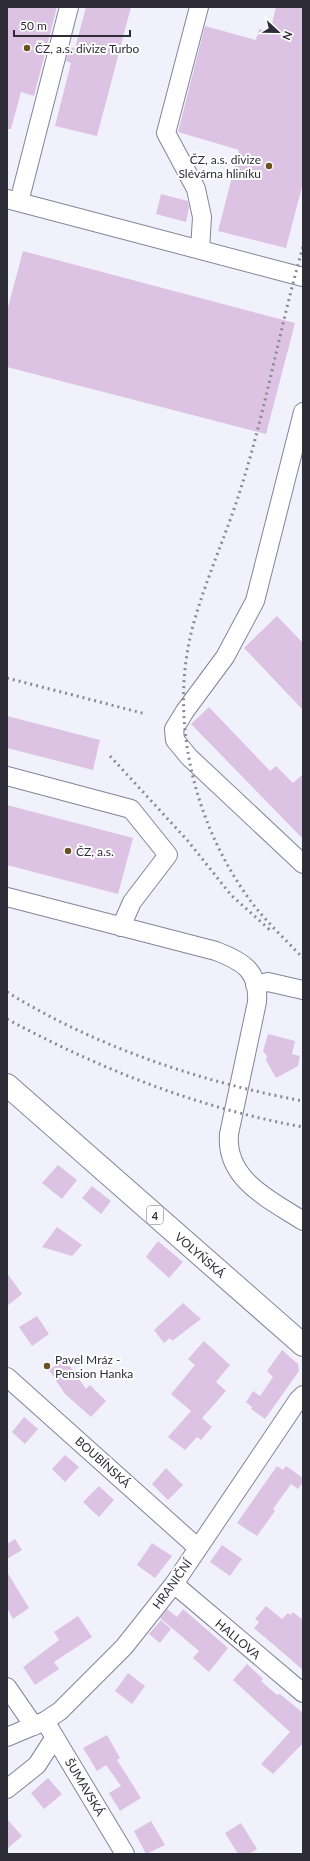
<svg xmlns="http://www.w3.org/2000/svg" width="310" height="1861" font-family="Lato,sans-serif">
  <rect width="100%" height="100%" fill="#f1f1fc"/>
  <path fill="#dcc3e3" d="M7,7H57L34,96L21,92L11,129H7Z
    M86,7H131L97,136L55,126L71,63L66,61L70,47L75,48Z
    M276,7H303V183L286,248L218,231L239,150L178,132L205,26L256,40L259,29L270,32Z
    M161,194L188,201L189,208L186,222L156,214Z
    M23,251L295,323L266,434L7,367V311Z
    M277,616L303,643V710L244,648Z
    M209,707L270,771L276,766L293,783L303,774V839L191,724Z
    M7,716L100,740L93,770L7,748Z
    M7,805L133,838L118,894L7,865Z
    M268,1034L295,1041L292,1054L300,1056L298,1066L276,1078L266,1060L267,1056L263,1051Z
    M58,1165L77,1180L62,1199L42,1183Z
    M92,1186L111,1201L101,1214L82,1198Z
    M57,1227L82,1245L72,1256L42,1247Z
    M158,1241L183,1262L169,1278L146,1257Z
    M7,1273L22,1294L7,1306Z
    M183,1303L201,1319L172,1341L170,1338L164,1343L154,1330Z
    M37,1316L49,1334L32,1346L19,1327Z
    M204,1341L230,1365L216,1382L226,1391L202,1418L212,1427L201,1440L197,1437L185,1450L168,1437L191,1411L171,1394L195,1365L188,1359Z
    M282,1350L298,1364L299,1371L265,1419L251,1409L252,1407L246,1402L253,1391L260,1396L273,1377L267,1371Z
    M65,1359L86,1389L90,1385L106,1401L91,1417L65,1394L49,1370Z
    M24,1417L38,1429L25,1444L12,1432Z
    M65,1455L79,1467L65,1482L52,1469Z
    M277,1466L283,1470L286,1466L303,1478V1482L298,1489L291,1484L273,1509L275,1511L257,1536L237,1523Z
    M166,1468L183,1485L168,1500L152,1484Z
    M99,1486L114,1500L99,1517L83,1502Z
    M15,1539L22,1550L7,1559V1544Z
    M152,1543L172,1556L155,1578L137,1565Z
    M222,1545L242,1559L230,1576L210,1562Z
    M7,1572L29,1608L13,1619L7,1608Z
    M266,1606L282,1619L288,1613L290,1615L293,1612L303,1620V1670L254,1628L259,1622L255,1619Z
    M167,1609L177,1617L183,1609L228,1648L209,1672L193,1658L199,1651L160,1618Z
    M78,1616L92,1637L54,1662L59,1669L35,1685L23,1667L59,1640L54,1632Z
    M161,1620L171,1629L160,1643L149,1634Z
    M247,1664L263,1679L261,1681L277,1695L280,1694L303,1713V1743L273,1774L261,1764L290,1732L233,1680Z
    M128,1673L145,1686L132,1704L115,1691Z
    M107,1735L120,1758L117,1760L141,1798L120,1811L109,1793L121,1786L106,1765L97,1771L83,1748Z
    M48,1778L62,1794L44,1809L31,1793Z
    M7,1819L22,1836L7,1849Z
    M151,1821L165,1845L146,1854L134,1831Z
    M241,1823L257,1849L249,1854H238L225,1833Z"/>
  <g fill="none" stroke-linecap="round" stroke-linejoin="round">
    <g stroke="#85839c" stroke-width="20">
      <path id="minor" d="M199,7L166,133L196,189L202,217L200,250
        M7,199L303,277
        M19,202L69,7
        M303,412L255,601L225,657L185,711L174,729L175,740L189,757L303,864
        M7,776L131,809L168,855L132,902L121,927
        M7,897L216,951C242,961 259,970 257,1002L229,1134C225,1180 271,1200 303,1221
        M255,985L268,982L303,990
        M7,1377L198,1548
        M174,1584L303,1693
        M7,1687L34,1726
        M45,1721L125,1854
        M7,1737L45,1721L60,1711L124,1647L174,1584L298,1400L303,1395
        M7,1789L37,1765L55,1737"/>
    </g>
    <g stroke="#85839c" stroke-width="24">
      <path id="major" d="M7,1085L303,1345"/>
    </g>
    <use href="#minor" stroke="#fff" stroke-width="18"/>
    <use href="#major" stroke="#fff" stroke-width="22"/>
    <path stroke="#8a8a94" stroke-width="3" stroke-dasharray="2 4" stroke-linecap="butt" d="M303,247C280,326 266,409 241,488C227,533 207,576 194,622C168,714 192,818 247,896C263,919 284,938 303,958
      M7,678L146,714
      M110,756L188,841L231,895L271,931
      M7,992C96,1047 201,1082 303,1101
      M7,1019C100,1069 198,1108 303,1127"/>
  </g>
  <g fill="#6b5022" stroke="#fff" stroke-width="1.5">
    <circle cx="27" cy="48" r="4"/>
    <circle cx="269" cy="166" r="4"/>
    <circle cx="68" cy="851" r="4"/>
    <circle cx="47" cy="1366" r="4"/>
  </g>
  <g text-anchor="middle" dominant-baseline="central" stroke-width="4" stroke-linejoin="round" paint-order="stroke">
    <rect fill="#fff" stroke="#6d6c73" stroke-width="1" x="147" y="1206" width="16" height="18" rx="3"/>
    <g font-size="11" font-weight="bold" fill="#2e2d37">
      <text x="155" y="1215">4</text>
    </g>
    <g font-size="12" fill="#2e2d37" stroke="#fff" text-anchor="start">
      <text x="35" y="48">ČZ, a.s. divize Turbo</text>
      <text x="261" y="159" text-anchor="end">ČZ, a.s. divize<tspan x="261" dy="14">Slévárna hliníku</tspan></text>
      <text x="76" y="851">ČZ, a.s.</text>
      <text x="55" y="1359">Pavel Mráz -<tspan x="55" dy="14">Pension Hanka</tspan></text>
    </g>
    <g font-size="12" fill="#2e2d37" stroke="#fff">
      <text transform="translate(200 1255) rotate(41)">VOLYŇSKÁ</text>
      <text transform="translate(103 1462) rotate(42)">BOUBÍNSKÁ</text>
      <text transform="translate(172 1584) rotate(-54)">HRANIČNÍ</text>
      <text transform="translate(238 1639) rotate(40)">HALLOVA</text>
      <text transform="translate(85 1787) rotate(59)">ŠUMAVSKÁ</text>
    </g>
  </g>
  <rect width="310" height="1861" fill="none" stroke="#2e2d37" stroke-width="16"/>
  <g transform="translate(278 32) rotate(112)" stroke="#ffffff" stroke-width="3" paint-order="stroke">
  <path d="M0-3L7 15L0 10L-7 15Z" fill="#2e2d37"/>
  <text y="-6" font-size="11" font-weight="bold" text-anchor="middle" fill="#2e2d37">N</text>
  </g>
  <path d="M14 30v6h116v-6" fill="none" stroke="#2e2d37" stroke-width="2"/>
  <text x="20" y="30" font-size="12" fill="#2e2d37" stroke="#ffffff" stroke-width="3" paint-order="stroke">50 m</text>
</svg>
